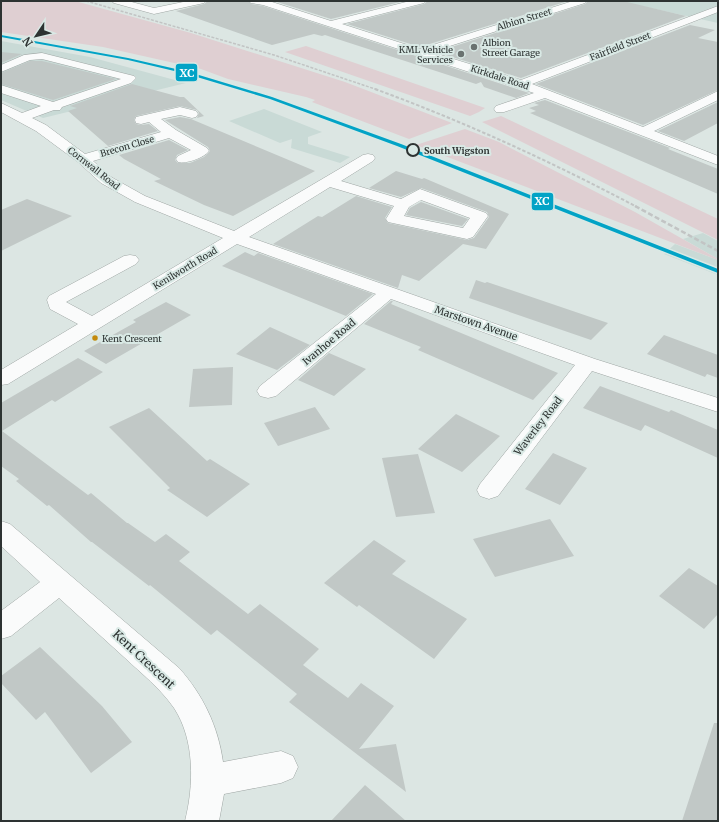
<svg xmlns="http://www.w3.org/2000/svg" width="719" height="822" font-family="Merriweather,serif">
  <rect width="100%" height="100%" fill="#dce6e3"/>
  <path fill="#c9dad6" d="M600,1H718V23L642,6Z
    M1,41L90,57L186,83L43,118L1,100Z
    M264,109L322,132L308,137V144L350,157L340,163L291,148L292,139L280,143L229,121Z
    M703,233L718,241V259L683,239Z
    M675,244L718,260V275L664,254Z"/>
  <path fill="#dfcfd2" d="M1,1H75L191,33L345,82L452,123L409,139L312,102L315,100L306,97L228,79L201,69L103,47L1,32Z
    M306,46L485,108L479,112L470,116L285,52Z
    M501,116L718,219V240L482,122Z
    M465,129L499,142L635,212L718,259V260L416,145Z"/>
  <path fill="#c1c8c6" d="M208,1H248L251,4L263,6L529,93L516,98L484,87L481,82L476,84L325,35L322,36L314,34L272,45L176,11L204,4Z
    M274,1H404L331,19Z
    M428,1H568L420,47L347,24L424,4Z
    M588,1H623L686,16L521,78L436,52L585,4Z
    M690,25L715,30L698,38L718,42V90L643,125L536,84Z
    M1,52L22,54L1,63Z
    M30,61H42L116,79L53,100L1,84V73Z
    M132,84L180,97H184L204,116L197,118L199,113L197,110L180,106L136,116L134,120L136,124L141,125L149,124L158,131L108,146L68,111L77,108L70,106Z
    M545,100L670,148L668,149L718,169V194L530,113L536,111L529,108L539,105L534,103Z
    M718,102V123L684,141L658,131Z
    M180,117L191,119L315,171L233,216L204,205L154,181L161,179L124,159L119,155L169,140L188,150L177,155L175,160L178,163H190L204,157L210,151L208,147L165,120Z
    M396,171L422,179L424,178L509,214L486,249L463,244L419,281L402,275L398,288L273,244L318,216L322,217L356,196L392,207L385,218L388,223L467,240L474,238L489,217L487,212L421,188L401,197L369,188Z
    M27,199L72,216L1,251V210Z
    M421,202L468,219L462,226L406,215L410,208Z
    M245,252L254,256L258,253L373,294L346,316L222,266Z
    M476,280L485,283L487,282L608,323L591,340L469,298Z
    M391,301H393L391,304L558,373L533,400L418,350L421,347L364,324Z
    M166,302L191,315L106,364L84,351L136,322L133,320Z
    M270,327L310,345L277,370L236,354Z
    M664,335L718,355V378L707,374L705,377L647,354Z
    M329,353L366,369L334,396L298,380Z
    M78,358L103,372L55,402L52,400L2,431L88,495L91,493L127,523H128L155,542L166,534L190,552L179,561L248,614L260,604L319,649L303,665L348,698L361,683L394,706L359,749L396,744L406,792L289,702L297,694L217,630L211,635L150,585L149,586L92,542H91L49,505L47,506L16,481L19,479L1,466V403Z
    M233,367L232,405L189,407L193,369Z
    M600,386L669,412L671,410L718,430V458L645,425L641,431L583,408Z
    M315,407L330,429L278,446L264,423Z
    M149,408L207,461L210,459L250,484L207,517L167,490L170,488L109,427Z
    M456,414L500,436L462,472L418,449Z
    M553,453L587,468L560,505L525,489Z
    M418,454L435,513L396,517L382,458Z
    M550,519L574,556L495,577L473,539Z
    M374,540L406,561L392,574L467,619L434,659L359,605L357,607L324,583Z
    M689,568L718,586V614L704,629L659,596Z
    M40,647L102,706L132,742L91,773L45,712L36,720L1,683V676Z
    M714,723H718V821H682Z
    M365,785L406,821H331Z"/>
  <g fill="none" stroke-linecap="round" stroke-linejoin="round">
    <g stroke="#9fa6a4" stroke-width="1">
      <path id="minor" d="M112,1H128L154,8L188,1H206L204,3L154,14L114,3Z
        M249,1H269L331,21L410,1H426L424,3L342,24L420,49L573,1H587L585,3L431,52L521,80L718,6V12L532,84L643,127L718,91V100L654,131L718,156V165L545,98L504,112H496L494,109L496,106L534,93L263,5L251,3Z
        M42,53L134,76L136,78L131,83L62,107L60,110H54L32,118L46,125L85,154L161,132L149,122L141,124L136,123L135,120L136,117L180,107L196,111L198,114L196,117L192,118L180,115L161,119L176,130L207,148L209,151C204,158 186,164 178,162L176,159L178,156L191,150L169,138L93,161L111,177L145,196L234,231L363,155L368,154L373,155L375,158L373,161L341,181L401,199L420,189L486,213L488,216L473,237L467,239L388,222L386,219L394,206L330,187L249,237L595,359L718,398V412L592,371L498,496L489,499L480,496L477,490L480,484L575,365L391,299L276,396L268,398L260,396L257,391L260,386L376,294L237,244L8,384L1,385V370L78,324L50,309L47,300L49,296L124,256L130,255L136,256L139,260L136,264L66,302L92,316L223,238L135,202L101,183L78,162L36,131L1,112V103L22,113L41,106L1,93V85L53,102L121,79L42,59L30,60L1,72V65L24,55ZM421,200L470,218L463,228L404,216L409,207Z
        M1,521L10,524L179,668C203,695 218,726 223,762L281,751L293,756L298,767L293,778L281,783L224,794L219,821H185C194,785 195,740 174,708C160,688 142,674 125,658C103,638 81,618 59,598L11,636L1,639V611L40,582L1,546Z"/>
    </g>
    <use href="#minor" fill="#fafbfb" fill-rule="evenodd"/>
    <path stroke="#c2c4c4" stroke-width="1.5" stroke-dasharray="3 1.5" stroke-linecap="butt" d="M86,1L274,55L378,90"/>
    <path stroke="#c2c4c4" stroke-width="2" stroke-dasharray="3.5 2" stroke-linecap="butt" d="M375,89C465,122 552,162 637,207"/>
    <path stroke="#c2c4c4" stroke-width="2.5" stroke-dasharray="5 2.5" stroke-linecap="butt" d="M635,206L718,251"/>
    <g stroke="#d9e9e5" stroke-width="3">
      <path id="rail-1" d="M1,35L128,58L189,72L272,97L401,144L718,269V273L397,146L270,99L187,74L128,60L1,37Z"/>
    </g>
    <use href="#rail-1" fill="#02a3c6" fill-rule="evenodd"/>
  </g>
  <g fill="#6a7270" stroke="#d9e9e5" stroke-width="1.5">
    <circle cx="474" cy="47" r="4"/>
    <circle cx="461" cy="54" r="4"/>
  </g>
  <circle fill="#d9e9e5" stroke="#2d3332" stroke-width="2" cx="413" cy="150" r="6"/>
  <circle fill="#c4890c" stroke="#d9e9e5" stroke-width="1.5" cx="95" cy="338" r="3.5"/>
  <g text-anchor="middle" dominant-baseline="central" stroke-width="4" stroke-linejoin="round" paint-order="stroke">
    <g font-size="9" fill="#2d3332" stroke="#d9e9e5">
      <text transform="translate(524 19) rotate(-17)">Albion Street</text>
      <text transform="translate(620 46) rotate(-21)">Fairfield Street</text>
      <text transform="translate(500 77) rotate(18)">Kirkdale Road</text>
      <text transform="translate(127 146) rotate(-16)">Brecon Close</text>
      <text transform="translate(94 168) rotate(38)">Cornwall Road</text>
      <text transform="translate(185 268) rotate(-31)">Kenilworth Road</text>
    </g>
    <g font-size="9" fill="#2d3332" stroke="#d9e9e5" text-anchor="start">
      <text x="482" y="42">Albion<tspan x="482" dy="10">Street Garage</tspan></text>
      <text x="453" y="49" text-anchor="end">KML Vehicle<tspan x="453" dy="10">Services</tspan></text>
    </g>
    <g font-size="9" font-weight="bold" fill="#2d3332" stroke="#d9e9e5" text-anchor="start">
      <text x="424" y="150">South Wigston</text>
    </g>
    <g font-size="9" fill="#2d3332" stroke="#d9e9e5" text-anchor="start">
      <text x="102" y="338">Kent Crescent</text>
    </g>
    <g font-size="10" fill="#2d3332" stroke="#d9e9e5">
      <text transform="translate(476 323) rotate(19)">Marstown Avenue</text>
      <text transform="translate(329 342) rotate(-40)">Ivanhoe Road</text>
      <text transform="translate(538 426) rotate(-52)">Waverley Road</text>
    </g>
    <g font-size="12" fill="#2d3332" stroke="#d9e9e5">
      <text transform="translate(144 659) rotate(43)">Kent Crescent</text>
    </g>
  </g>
  <g stroke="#d9e9e5" stroke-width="1.5">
    <rect x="175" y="63" width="23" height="19" rx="4" fill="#02a3c6"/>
    <rect x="531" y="192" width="23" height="19" rx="4" fill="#02a3c6"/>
  </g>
  <g font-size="11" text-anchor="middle" font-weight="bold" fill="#fff">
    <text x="187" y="77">XC</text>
    <text x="542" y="205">XC</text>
  </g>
  <rect width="719" height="822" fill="none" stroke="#2d3332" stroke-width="4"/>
  <g transform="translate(36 36) rotate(235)" stroke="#d9e9e5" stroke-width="3" paint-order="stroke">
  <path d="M0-3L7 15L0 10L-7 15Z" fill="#2d3332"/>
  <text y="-6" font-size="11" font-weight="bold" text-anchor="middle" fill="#2d3332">N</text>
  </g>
</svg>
